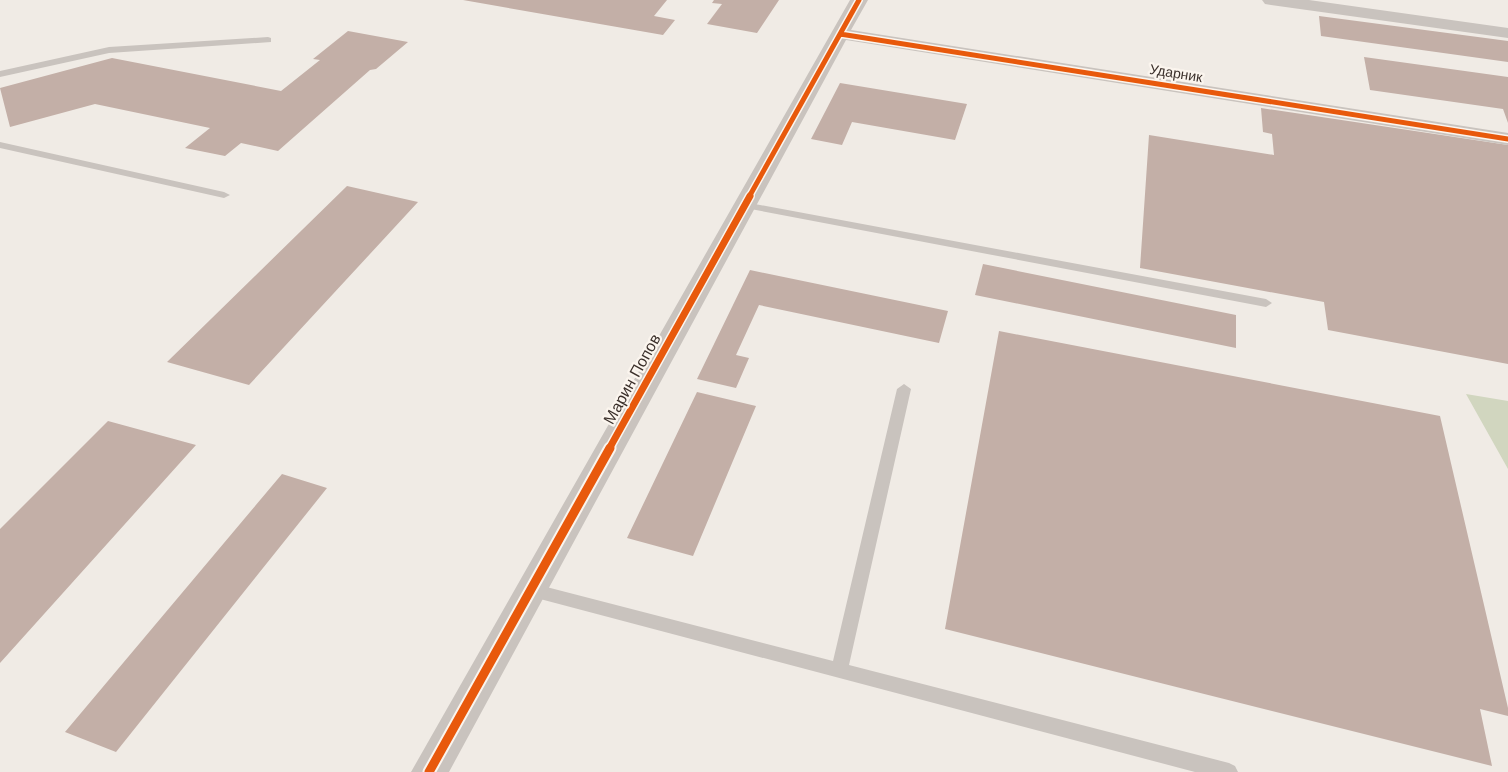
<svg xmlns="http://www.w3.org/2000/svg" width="1508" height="772" font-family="Arial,sans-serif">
  <rect width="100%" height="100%" fill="#f0ebe5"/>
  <path fill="#d1d6bf" d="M1466,394L1508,401V470V469Z"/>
  <path fill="#c3afa7" d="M463,0H667L654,16L675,20L663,35Z
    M714,0H779L757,33L707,24L722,4L712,3Z
    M1319,16L1508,41V62L1321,36Z
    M348,31L408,42L376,69L370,70L278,151L241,143L225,156L185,148L210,128L95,104L10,127L0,88L112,58L281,91L320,60L313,59Z
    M1364,57L1508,77V123L1503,109L1370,90Z
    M840,83L967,104L955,140L852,122L842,145L811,139Z
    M1261,108L1508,145V364L1328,330L1324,302L1140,268L1149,135L1274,155L1272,134L1263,132Z
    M347,186L418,202L249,385L167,362Z
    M983,264L1236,315V348L975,295Z
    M750,270L948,311L939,343L759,305L736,355L749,358L736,388L697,379Z
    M999,331L1440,416L1508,708V716L1480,709L1492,766L945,629Z
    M697,392L756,406L693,556L627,538Z
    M108,421L196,445L0,663V529Z
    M282,474L327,488L116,752L65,732Z"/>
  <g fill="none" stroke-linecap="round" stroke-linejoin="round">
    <path fill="#c9c3be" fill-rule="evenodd" d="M268,37L271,38V42L109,53L0,77V71L109,47Z
      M0,142L224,192L230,195L224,198L0,148Z
      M744,202L1266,299L1272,303L1266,307L740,207L738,205Z
      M904,384L911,389L849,665L1229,763L1235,766L1238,772H1195L525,595L523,590L525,585L531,583L833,661L897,389Z"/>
    <path fill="#c9c3be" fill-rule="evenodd" d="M850,0H868L851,30L1508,133V145L846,40L449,772H411Z
      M1262,0H1309L1508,28V38L1271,5L1265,4Z"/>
    <g stroke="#fbf5ee" stroke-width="8">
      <path id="cycleway-far2" d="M840,34L1508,139
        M749,197L859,0"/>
    </g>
    <g stroke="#fbf5ee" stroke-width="10">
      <path id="cycleway-far1" d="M609,449L750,196"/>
    </g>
    <g stroke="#fbf5ee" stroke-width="13">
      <path id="cycleway" d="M429,772L610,448"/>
    </g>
    <use href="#cycleway-far2" stroke="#e8590c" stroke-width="5"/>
    <use href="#cycleway-far1" stroke="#e8590c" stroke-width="7"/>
    <use href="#cycleway" stroke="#e8590c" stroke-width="9"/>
  </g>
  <g text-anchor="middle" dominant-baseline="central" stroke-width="4.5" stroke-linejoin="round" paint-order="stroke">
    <g font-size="14" fill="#3b302b" stroke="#fbf5ee">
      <text transform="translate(1176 73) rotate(9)">Ударник</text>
    </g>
    <g font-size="16" fill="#3b302b" stroke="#fbf5ee">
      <text transform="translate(632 379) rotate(-61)">Марин Попов</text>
    </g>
  </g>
</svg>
